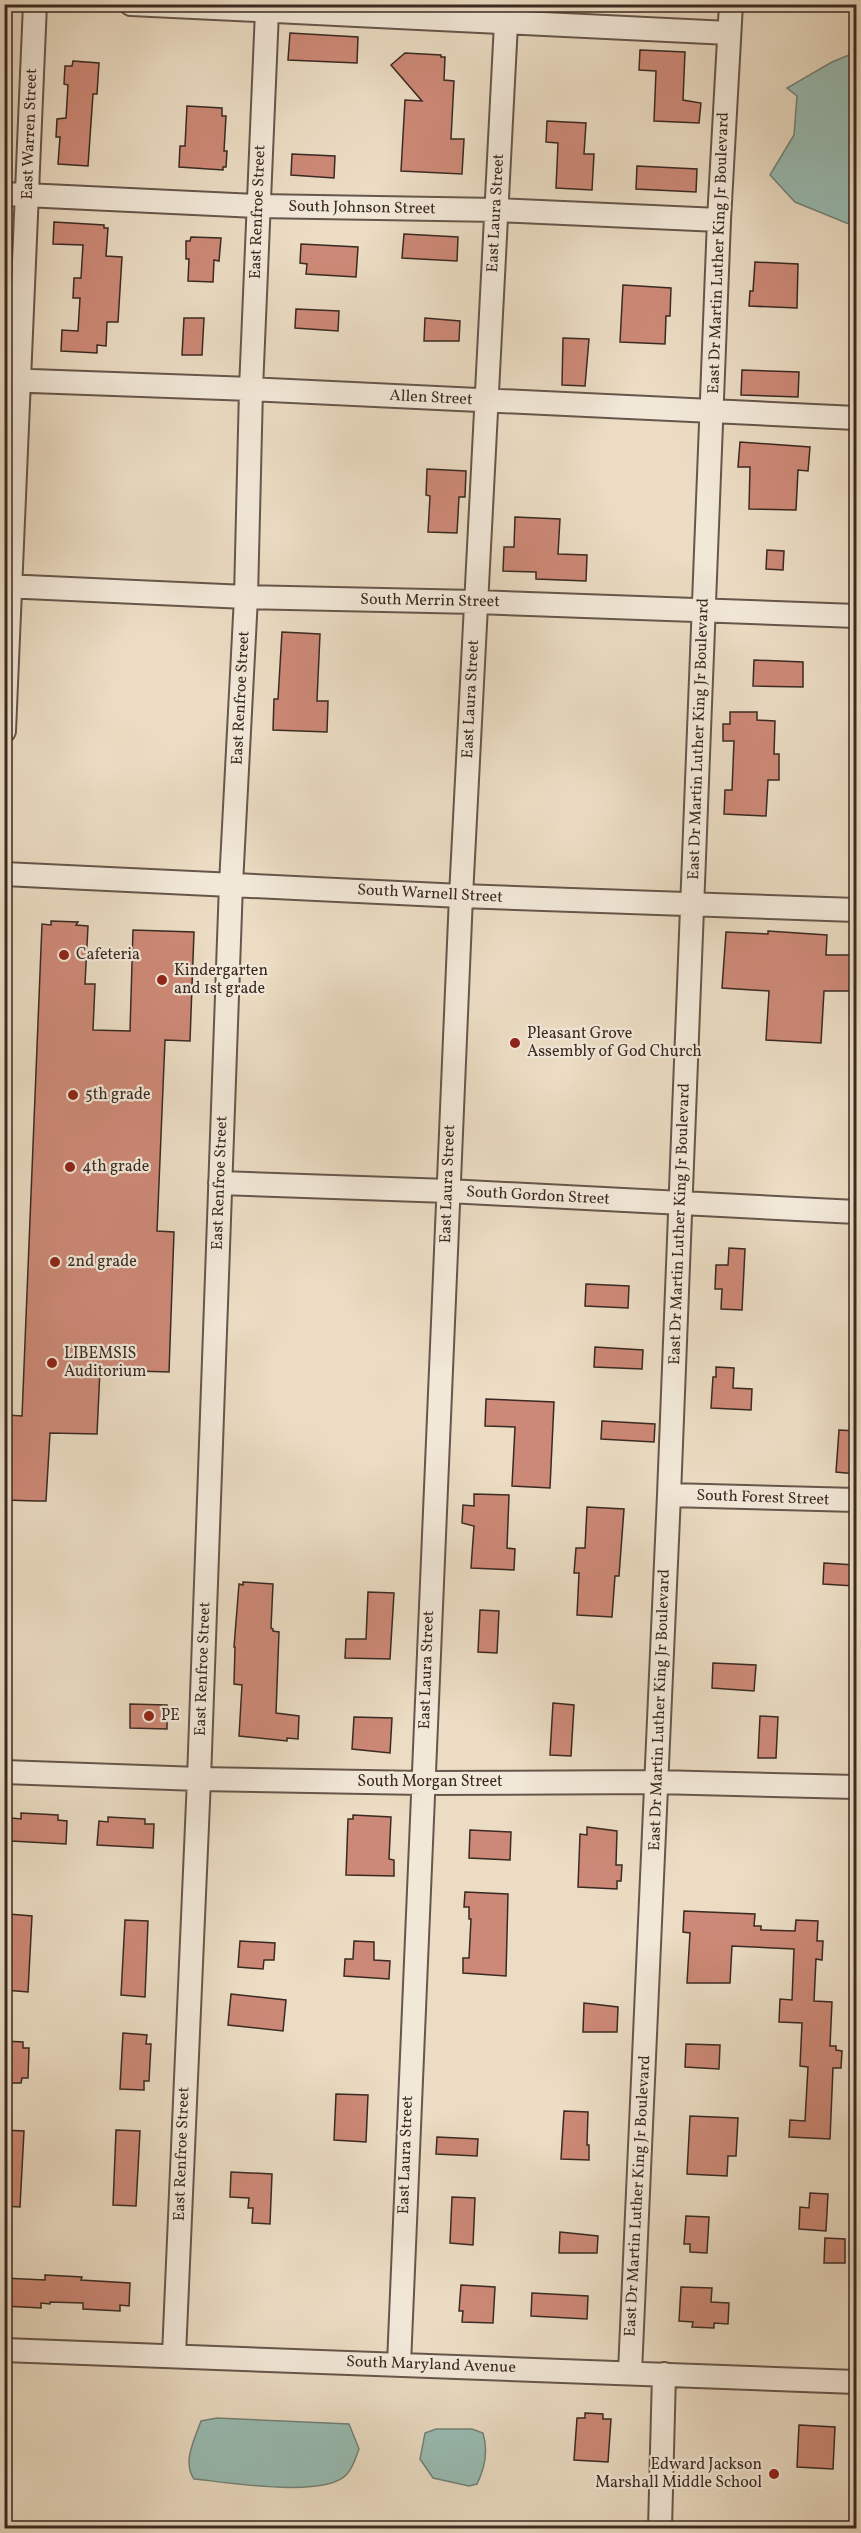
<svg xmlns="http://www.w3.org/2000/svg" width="861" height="2533" font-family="Vollkorn,serif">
  <rect width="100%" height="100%" fill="#ebdcc3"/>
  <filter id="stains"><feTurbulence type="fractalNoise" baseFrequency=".00333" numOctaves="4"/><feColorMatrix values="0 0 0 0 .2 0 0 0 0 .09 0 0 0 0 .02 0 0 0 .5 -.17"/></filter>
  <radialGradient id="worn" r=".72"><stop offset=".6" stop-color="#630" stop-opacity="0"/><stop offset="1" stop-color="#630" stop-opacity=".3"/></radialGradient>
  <path fill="#98bcb3" stroke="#728279" stroke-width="1.5" d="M856,52V227L795,202L770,175L794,135L797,96L787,88L832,62Z
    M217,2418L349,2424L359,2449C356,2457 353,2468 347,2474C326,2499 226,2482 194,2479C182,2462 195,2438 201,2421Z
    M436,2429H472L483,2433C488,2450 485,2468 477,2484L469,2486L433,2478L420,2459L425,2433Z"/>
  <path fill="#cd8977" stroke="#3a2a23" stroke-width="1.5" d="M290,33L358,37L357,63L288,60Z
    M640,50L685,52L683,100L701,103L699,123L654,121L656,71L639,70Z
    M405,53L441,55V57H445L444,80L454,81L451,139H464L462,174L401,171L405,100L422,101L391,65Z
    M73,61L99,63L97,94H93L88,166L58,164L60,137H56L57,119L66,118L68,85L64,84L65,66H72Z
    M187,106L222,108V116H226L224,151H227L226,167H223V170L179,167L180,146H185Z
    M547,121L586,123L584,154H594L592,190L556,188L558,143L546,142Z
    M292,154L335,156L334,178L291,175Z
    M637,166L697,169L696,192L636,189Z
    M54,222L104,225V228H108L106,256L122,257L118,322H107L106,346L97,345V353L61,351L62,330L78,331L80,298H73L74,278H81L83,245L53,244Z
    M404,234L458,237L457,261L402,258Z
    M191,237L221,238L219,261L214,260L213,282L188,281L189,259H186V241H190Z
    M301,244L358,247L356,277L306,274L307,264L300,263Z
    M755,262L798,264L797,308L749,306L750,291H753Z
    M623,285L671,288L670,316H666L665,344L620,342Z
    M296,309L339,311L338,331L295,328Z
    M184,318H204L202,355H182Z
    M425,318L460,321L459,341H424Z
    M563,338L589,339L585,386L562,385Z
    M742,370L799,372L798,397L741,395Z
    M740,442L810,447L808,471L798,470L796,510L749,509L750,467H738Z
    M427,469L466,471L465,497H459L457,533L428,532L430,496L426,495Z
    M515,517L560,519L558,554L587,555L586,581L536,579V572L503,571L504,547H514Z
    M767,550L784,551L783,570L766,569Z
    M282,632L320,634L317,701H328L327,732L273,730L274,699H278Z
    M754,660L803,662V687L753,686Z
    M730,712H757V720L775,721L774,754H779V780H768L766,816L724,814L725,790H732L734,741H723V724H730Z
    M51,921L78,922L76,925L88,926L85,984H95L93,1030L130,1031L133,930L194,932L190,1041L165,1040L157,1231L174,1232L169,1372L100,1370L97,1434L50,1433L46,1501H37L4,1500V1473L7,1415L22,1416L42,924L51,925Z
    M768,931L827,935L826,955H856V991H824L821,1043L766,1040L769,991L722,988L726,932L768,934Z
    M729,1248L745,1249L742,1310L721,1309L722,1289H715L716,1265H728Z
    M586,1284L629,1286L628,1308L585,1306Z
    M595,1347L643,1350L642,1369L594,1367Z
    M716,1367L734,1368L733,1388L752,1389L751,1410L711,1408L713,1377H716Z
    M486,1399L554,1402L550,1488L512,1486L515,1427L485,1426Z
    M602,1421L655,1424L654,1442L601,1439Z
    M839,1430L856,1431V1474L836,1472Z
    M474,1494L509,1495L507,1548L515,1549L514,1570L471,1568L474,1526L462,1523L463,1505L474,1506Z
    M587,1507L624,1509L619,1576H615L612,1617L577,1615L579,1573H574L576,1548H585Z
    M824,1563L855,1565L854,1586L823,1584Z
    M243,1582L273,1584L271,1628L273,1629V1631L279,1632L276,1713L299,1716L298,1739L287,1738V1741L239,1736L242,1685L234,1684L235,1647H234L239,1584L243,1585Z
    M368,1592L394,1593L390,1659L345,1658L346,1639H366Z
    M480,1610L499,1611L497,1653L478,1652Z
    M713,1663L756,1665L754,1691L712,1688Z
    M553,1703L574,1705L571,1756L550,1755Z
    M130,1704L167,1705V1729L130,1728Z
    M760,1716L778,1717L776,1758H758Z
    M354,1717L392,1718L390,1753L352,1749Z
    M21,1813L58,1815V1820L67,1821L66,1844L11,1841L12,1818L21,1819Z
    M353,1815L391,1817L389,1859L394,1860V1876L346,1875L348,1819H353Z
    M108,1817L145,1819V1824H154L153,1848L97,1845L99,1821L108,1822Z
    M587,1827L617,1831L616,1865H622L621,1881H617V1889L578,1887L580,1834L587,1835Z
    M470,1830L511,1832L510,1860L469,1858Z
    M465,1892L508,1894L506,1976L463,1973V1958H469L471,1919H469V1907H464Z
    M684,1911L755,1914L754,1926H761V1930L795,1931L796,1920L818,1921L817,1941H823L822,1960L816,1959L814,2001L832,2002L830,2046H836V2050L842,2051L841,2068H833L830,2139L789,2137L790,2120L805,2121L808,2067L800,2066L802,2023L779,2022L780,1999L792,2000L794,1949L732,1946L730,1983H687L690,1933L683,1932Z
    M9,1914L32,1916L28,1992L5,1990Z
    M125,1920L148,1921L145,1997L121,1995Z
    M240,1941L275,1943L274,1960H264L263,1969L238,1967Z
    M354,1941L374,1942V1960L390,1961L389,1979L344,1976L345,1959H353Z
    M231,1994L286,2000L283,2031L228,2025Z
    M584,2003L618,2007L617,2032H583Z
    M123,2033L147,2035L146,2044H151L149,2081H144V2090L120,2089Z
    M4,2041L23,2042V2048H29L28,2078H22L21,2083H4Z
    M686,2044L720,2045L719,2069L685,2067Z
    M336,2094L368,2095L366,2142L334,2140Z
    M564,2111L588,2112L587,2145H589V2160L561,2159Z
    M690,2116L738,2118L736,2156H728L727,2176L687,2174Z
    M4,2130L24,2131L20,2207L4,2206Z
    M116,2130L140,2131L136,2206L113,2205Z
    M437,2137L478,2139L477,2156L436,2154Z
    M231,2172L272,2174L270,2224L252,2223L253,2208H248L249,2198L230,2197Z
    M810,2193L828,2194L826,2231L799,2229L800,2207L809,2208Z
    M452,2197L475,2198L473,2245L450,2243Z
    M686,2216L709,2217L707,2253L690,2252V2244H684Z
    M560,2232L598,2236L597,2253H559Z
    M825,2238L845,2239V2263H824Z
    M45,2275L82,2277L81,2280L130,2283L129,2306L120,2305V2311L83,2309V2303L50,2302V2304L41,2303V2308L4,2306V2278L45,2280Z
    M461,2285L495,2287L493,2323L462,2322L463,2311H459Z
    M681,2287L712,2288L711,2302L729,2303L728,2324L714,2323V2328L692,2327L693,2322L679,2321Z
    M532,2293L588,2296L587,2319L531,2316Z
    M585,2413L603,2414V2419H611L608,2462L574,2460L577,2418H585Z
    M799,2425L835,2427L833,2469L797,2467Z"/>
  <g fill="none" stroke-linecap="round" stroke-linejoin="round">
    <g stroke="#66564b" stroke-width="26">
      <path id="minor" d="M131,4L729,33
        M4,194L258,206L497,210L719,220
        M4,380L251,389L856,418
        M4,586L246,597L476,602L856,616
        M4,731L35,4
        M4,874L461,896L856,910
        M220,1183L448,1191L856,1212
        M669,1495L856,1500
        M4,1772L199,1779L422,1783L657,1782L856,1787
        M4,2350L856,2382
        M174,2355L199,1779L231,884L246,597L251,389L267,11
        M399,2364L461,896L507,4
        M630,2372L669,1495L719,220L731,4
        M660,2528L664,2374"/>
    </g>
    <use href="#minor" stroke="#f2e8d8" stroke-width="22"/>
  </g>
  <g fill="#8f2418" stroke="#f2e8d8" stroke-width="2">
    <circle cx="64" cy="955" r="6"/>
    <circle cx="162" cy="980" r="6"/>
    <circle cx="515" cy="1043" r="6"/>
    <circle cx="73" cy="1095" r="6"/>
    <circle cx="70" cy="1167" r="6"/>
    <circle cx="55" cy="1262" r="6"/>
    <circle cx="52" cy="1363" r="6"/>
    <circle cx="149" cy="1716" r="6"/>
    <circle cx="774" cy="2474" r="6"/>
  </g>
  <g text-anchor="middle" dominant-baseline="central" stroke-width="4.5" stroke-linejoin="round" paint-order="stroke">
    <g font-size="16" fill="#3a2a23" stroke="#f2e8d8">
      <text transform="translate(30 134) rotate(-88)">East Warren Street</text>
      <text transform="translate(362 208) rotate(1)">South Johnson Street</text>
      <text transform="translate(258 212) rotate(-88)">East Renfroe Street</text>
      <text transform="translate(496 213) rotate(-87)">East Laura Street</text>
      <text transform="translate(719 253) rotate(-88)">East Dr Martin Luther King Jr Boulevard</text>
      <text transform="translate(431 398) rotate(3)">Allen Street</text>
      <text transform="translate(430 601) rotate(1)">South Merrin Street</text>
      <text transform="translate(241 698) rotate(-87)">East Renfroe Street</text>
      <text transform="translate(471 699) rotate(-87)">East Laura Street</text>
      <text transform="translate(699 739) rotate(-88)">East Dr Martin Luther King Jr Boulevard</text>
      <text transform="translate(430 894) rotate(3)">South Warnell Street</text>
      <text transform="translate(220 1183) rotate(-88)">East Renfroe Street</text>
      <text transform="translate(448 1184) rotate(-88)">East Laura Street</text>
      <text transform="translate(538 1196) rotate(3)">South Gordon Street</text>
      <text transform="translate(680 1224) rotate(-88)">East Dr Martin Luther King Jr Boulevard</text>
      <text transform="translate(763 1498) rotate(2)">South Forest Street</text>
      <text transform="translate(203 1669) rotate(-88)">East Renfroe Street</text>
      <text transform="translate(427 1670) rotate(-88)">East Laura Street</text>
      <text transform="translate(660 1710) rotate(-88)">East Dr Martin Luther King Jr Boulevard</text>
      <text x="430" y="1782">South Morgan Street</text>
      <text transform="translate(182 2154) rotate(-88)">East Renfroe Street</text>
      <text transform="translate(406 2155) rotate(-88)">East Laura Street</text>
      <text transform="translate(638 2196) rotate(-87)">East Dr Martin Luther King Jr Boulevard</text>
      <text transform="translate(431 2365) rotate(2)">South Maryland Avenue</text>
    </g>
    <g font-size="16" fill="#3a2a23" stroke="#f2e8d8" text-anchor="start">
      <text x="76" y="955">Cafeteria</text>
      <text x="174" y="971">Kindergarten<tspan x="174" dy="18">and 1st grade</tspan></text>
      <text x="527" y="1034">Pleasant Grove<tspan x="527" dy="18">Assembly of God Church</tspan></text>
      <text x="85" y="1095">5th grade</text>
      <text x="82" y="1167">4th grade</text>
      <text x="67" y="1262">2nd grade</text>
      <text x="64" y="1354">LIBEMSIS<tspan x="64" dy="18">Auditorium</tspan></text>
      <text x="161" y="1716">PE</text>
      <text x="762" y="2465" text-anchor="end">Edward Jackson<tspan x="762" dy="18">Marshall Middle School</tspan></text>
    </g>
  </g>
  <rect width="861" height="2533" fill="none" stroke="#ebdcc3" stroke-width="24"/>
  <rect x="6" y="6" width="849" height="2521" fill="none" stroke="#3a2a23" stroke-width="3"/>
  <rect x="12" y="12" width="837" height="2509" fill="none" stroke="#3a2a23" stroke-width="1.5"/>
  <rect width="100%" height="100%" filter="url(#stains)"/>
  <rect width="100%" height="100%" fill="url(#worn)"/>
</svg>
